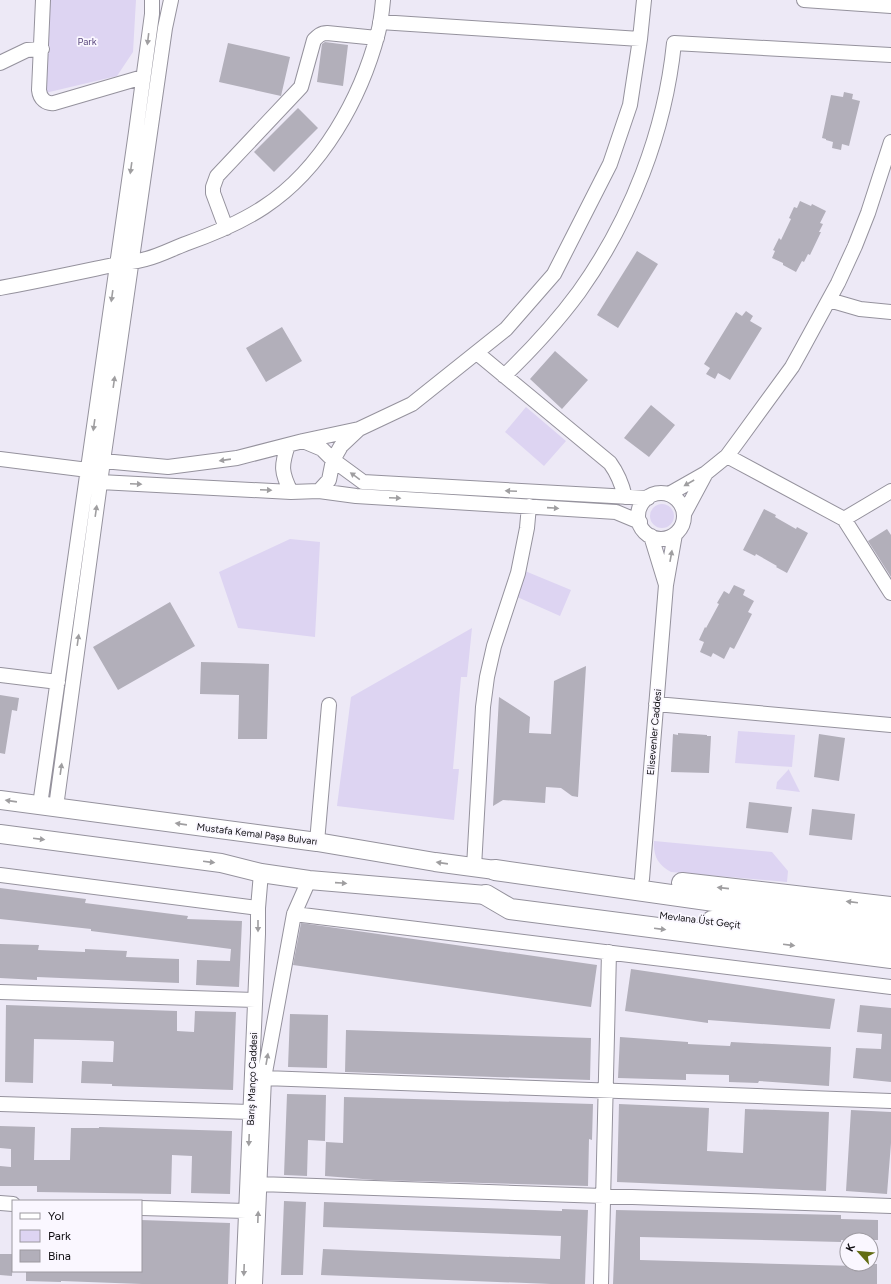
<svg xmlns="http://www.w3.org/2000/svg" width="891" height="1284" font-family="Figtree,sans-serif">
  <rect width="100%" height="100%" fill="#ede9f6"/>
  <path fill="#ddd4f2" d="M46,0H136L133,52L117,76L45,93Z
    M526,407L566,441L544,466L505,432Z
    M650 516a12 12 0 1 1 24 0a12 12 0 1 1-24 0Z
    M290,539L320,542L315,637L238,628L219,572Z
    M525,571L571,590L560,616L515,596Z
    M472,628L467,677H461L453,769H459L454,820L337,806L351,697Z
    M738,731L795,735L792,767L735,763Z
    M789,769V770L800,792L776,789L777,782Z
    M654,841L772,852L788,871L787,882L671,872C658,865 653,856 654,841Z"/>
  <path fill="#b2afba" d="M325,42L348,45L343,86L317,82L322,44Z
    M228,43L290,57L281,96L219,82Z
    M844,92L853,94L852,99L860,101L849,146L842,144L841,150L832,148L833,142L826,140V139L822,138L831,95L843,97Z
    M298,108L318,128L274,172L254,152Z
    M800,201L811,206L812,204L826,211L820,223L823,224L819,232H821L810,255L808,254L804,262L802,261L796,272L783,265V263L772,258L775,251L773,250L779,238L781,240L791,219L789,218L794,207L797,208Z
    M637,251L658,264L618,328L597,315Z
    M746,311L753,316L750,321L762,328L730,380L718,373L715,379L706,374L710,368L704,364L736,312L742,316Z
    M282,327L302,361L266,382L246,348Z
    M555,351L588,380L562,409L530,379Z
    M651,405L675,425L649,457L624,438Z
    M764,509L776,515L775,517L796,529L797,527L808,533L787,573L776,567L777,566L756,554L755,556L743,550Z
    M887,529L891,535V577L868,541Z
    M734,585L745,590L743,595L754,601L748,612L752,614L734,649L730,647L724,659L713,653L711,657L700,652L704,642L699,640L705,627L706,628L719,604L717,603L724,591L729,594Z
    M170,602L195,646L118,690L93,647Z
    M201,662L269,664L267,739H238L239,695L200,694Z
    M586,666L578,797L572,796L561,788L546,787L545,803L503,800L493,806L499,697L530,717L529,733L551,734L554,681Z
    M0,695L19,698L17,711L12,710L5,754L0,753Z
    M678,733L707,735V736H711L709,773L671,772L673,734L678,735Z
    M819,734L845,738L839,781L814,777Z
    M749,802L792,807L788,833L746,828Z
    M812,809L855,814L852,840L809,835Z
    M0,888L86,899L85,903L188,916L187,919L242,921L239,987L196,985L197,960L230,961L231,949L91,931V929L0,919Z
    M301,923L597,965L591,1007L293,965Z
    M0,944L39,945L38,950L85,952V949L127,951L126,957L179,959V983L37,977V980L0,978Z
    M631,969L835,999L830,1029L708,1020V1023L625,1011Z
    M6,1005L177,1011V1031L194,1032L195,1011L236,1012L233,1090L112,1086V1084L81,1083L82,1061L113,1062L114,1042L113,1041L78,1040L34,1039L33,1083L5,1082Z
    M860,1005L891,1008V1082L853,1078L856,1048L881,1049L882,1034L857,1032Z
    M290,1014L328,1015L327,1068L288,1067Z
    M346,1030L591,1038L590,1080L345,1072Z
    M620,1037L688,1042V1044L730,1046L731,1042L831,1047L829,1086L759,1081L758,1083L729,1082V1075L686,1074V1080L618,1078Z
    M287,1094L326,1095L325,1141L308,1140L307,1176L284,1175Z
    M344,1097L593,1104L592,1140L589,1139L588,1186L375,1180L325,1176L326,1142L343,1143Z
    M619,1104L709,1108L707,1151L743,1153L745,1109L829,1112L826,1191L617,1182Z
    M851,1110L891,1112V1143L887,1194L846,1191Z
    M0,1126L35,1127L34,1160H70L71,1128H99V1127L232,1131L230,1194L191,1193L192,1156L172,1155L171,1194L37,1192V1186H0V1166L11,1167V1149L0,1148Z
    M284,1201L306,1202L303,1275H281Z
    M324,1202L562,1211V1209L588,1210L585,1284H551L321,1275L323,1249L560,1259L561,1236L323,1227Z
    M616,1210L841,1215V1219L878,1220V1240H841V1242L640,1237V1260L856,1266V1264H877V1284H613Z
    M141,1220L230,1223L228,1284H142L61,1281V1282L26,1281V1271H141Z
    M0,1254H13L12,1276L0,1275Z"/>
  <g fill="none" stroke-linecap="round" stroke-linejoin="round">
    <g stroke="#95929d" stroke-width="16">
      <path id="minor" d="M43,0L39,90C40,99 46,104 54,103L143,77
        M804,0L891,6
        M380,22L640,39
        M0,63L27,50L42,49
        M226,228L213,193V187L217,176L301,87L314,40C318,36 321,33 327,33L377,38
        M0,288C38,281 75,273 113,265C124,263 135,262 146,259C159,256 172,249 185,244C213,234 240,223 264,207C322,169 361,98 378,33C381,22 382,11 383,0
        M829,300L860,309L891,312
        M477,353L610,463C618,474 622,484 625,497
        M504,376C531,350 557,322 579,292C631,219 665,132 674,43L891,55
        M303,441L322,449L333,460L363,482L648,498
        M288,445C281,466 281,472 291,492
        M727,456L844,519L891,593
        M0,459L88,470L100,482L291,492L319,491L356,496L616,512L640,522
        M88,470L103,461L168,467L237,458L303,441L359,429L412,404L506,329L554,274L610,164L630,105L640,39L644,0
        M706,473L727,456L741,437L792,367L802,349L838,283L855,246L868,213L891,142
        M319,491L329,480L333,460L341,446L358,430
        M638 516a23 23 0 1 1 46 0a23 23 0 1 1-46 0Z
        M669,494L706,473L684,514
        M844,519L891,491
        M651,536L666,585L675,534
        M0,675L58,682
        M656,704L891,725
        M40,805L136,132L152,14V0
        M56,807L103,461L165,28L171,0
        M317,842L329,705
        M474,867L483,707L487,677L494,646L518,573L527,528L529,506
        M0,875L258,908
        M642,879L666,585
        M294,914L891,987
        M0,992L255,1000
        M264,1078L891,1101
        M0,1104L250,1112
        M259,1184L891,1206
        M0,1203L13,1204
        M141,1208L246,1211
        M243,1284L258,934V908L261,873
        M255,1284L264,1078L294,914L309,880
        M601,1284L609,952"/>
    </g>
    <g stroke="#95929d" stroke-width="20">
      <path id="major" d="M0,800L317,842L435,862L495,870
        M0,834L221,863L261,873L309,880L486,895"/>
    </g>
    <g stroke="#95929d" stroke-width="22">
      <path id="highway" d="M495,870L891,926
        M682,883L891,907
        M486,895L510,909L891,958
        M712,921L891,942"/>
    </g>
    <use href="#minor" stroke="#fff" stroke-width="14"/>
    <use href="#major" stroke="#fff" stroke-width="18"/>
    <use href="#highway" stroke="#fff" stroke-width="20"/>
  </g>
  <defs><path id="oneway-solid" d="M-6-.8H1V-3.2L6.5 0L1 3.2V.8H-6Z"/></defs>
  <g fill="#9f9ea0">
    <use href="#oneway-solid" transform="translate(148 39) rotate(97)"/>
    <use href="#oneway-solid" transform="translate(131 168) rotate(98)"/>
    <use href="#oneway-solid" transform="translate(112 296) rotate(98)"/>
    <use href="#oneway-solid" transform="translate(114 382) rotate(-82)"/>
    <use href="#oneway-solid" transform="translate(94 425) rotate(98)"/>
    <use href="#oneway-solid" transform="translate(225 460) rotate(172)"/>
    <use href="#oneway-solid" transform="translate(355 476) rotate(-144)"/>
    <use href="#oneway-solid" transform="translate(689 483) rotate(150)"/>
    <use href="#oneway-solid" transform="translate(136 484) rotate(3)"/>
    <use href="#oneway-solid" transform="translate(266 490) rotate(3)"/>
    <use href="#oneway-solid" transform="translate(511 491) rotate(-177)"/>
    <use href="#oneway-solid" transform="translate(395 498) rotate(3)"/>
    <use href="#oneway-solid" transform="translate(553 508) rotate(4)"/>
    <use href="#oneway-solid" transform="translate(96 511) rotate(-82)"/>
    <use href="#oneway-solid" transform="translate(671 556) rotate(-80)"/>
    <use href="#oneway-solid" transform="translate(78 640) rotate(-82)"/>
    <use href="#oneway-solid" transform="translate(61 769) rotate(-82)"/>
    <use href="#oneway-solid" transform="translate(11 801) rotate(-172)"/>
    <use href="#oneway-solid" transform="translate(181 824) rotate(-172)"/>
    <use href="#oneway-solid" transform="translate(39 839) rotate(7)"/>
    <use href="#oneway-solid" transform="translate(209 862) rotate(7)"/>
    <use href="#oneway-solid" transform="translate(442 863) rotate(-172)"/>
    <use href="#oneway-solid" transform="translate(341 883) rotate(4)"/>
    <use href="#oneway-solid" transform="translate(723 888) rotate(-174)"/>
    <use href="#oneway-solid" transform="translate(852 902) rotate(-173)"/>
    <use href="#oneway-solid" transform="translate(258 926) rotate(90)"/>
    <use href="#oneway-solid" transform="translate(660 929) rotate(7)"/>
    <use href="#oneway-solid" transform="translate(789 945) rotate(7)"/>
    <use href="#oneway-solid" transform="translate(267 1059) rotate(-80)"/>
    <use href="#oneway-solid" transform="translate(249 1140) rotate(92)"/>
    <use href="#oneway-solid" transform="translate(258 1217) rotate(-88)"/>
    <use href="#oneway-solid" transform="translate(244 1270) rotate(92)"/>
  </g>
  <g text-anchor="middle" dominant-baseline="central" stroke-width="3.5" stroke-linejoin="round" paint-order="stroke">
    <g font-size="10" fill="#5d4b80" stroke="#faf7ff">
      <text x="87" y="41">Park</text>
    </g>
    <g font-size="10" fill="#0e0d11" stroke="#faf7ff">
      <text transform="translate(654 732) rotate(-85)">Elisevenler Caddesi</text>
      <text transform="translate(257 834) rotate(7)">Mustafa Kemal Paşa Bulvarı</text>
      <text transform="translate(700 920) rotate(7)">Mevlana Üst Geçit</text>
      <text transform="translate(252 1079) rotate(-88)">Barış Manço Caddesi</text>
    </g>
  </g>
  <rect x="12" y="1200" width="130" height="72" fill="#faf7ff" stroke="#9c99a0"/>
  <rect x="20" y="1213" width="20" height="6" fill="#ffffff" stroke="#9c99a0"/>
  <text x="48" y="1220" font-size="12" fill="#0e0d11">Yol</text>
  <rect x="20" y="1230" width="20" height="12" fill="#ddd4f2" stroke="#9c99a0"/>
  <text x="48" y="1240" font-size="12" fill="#0e0d11">Park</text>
  <rect x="20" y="1250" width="20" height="12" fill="#b2afba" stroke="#9c99a0"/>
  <text x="48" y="1260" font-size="12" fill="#0e0d11">Bina</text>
  <g transform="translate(859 1252) rotate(297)"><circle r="19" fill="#faf7ff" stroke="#9c99a0"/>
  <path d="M0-3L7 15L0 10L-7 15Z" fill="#626c13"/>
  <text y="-6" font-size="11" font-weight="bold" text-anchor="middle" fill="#0e0d11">K</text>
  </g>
</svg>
